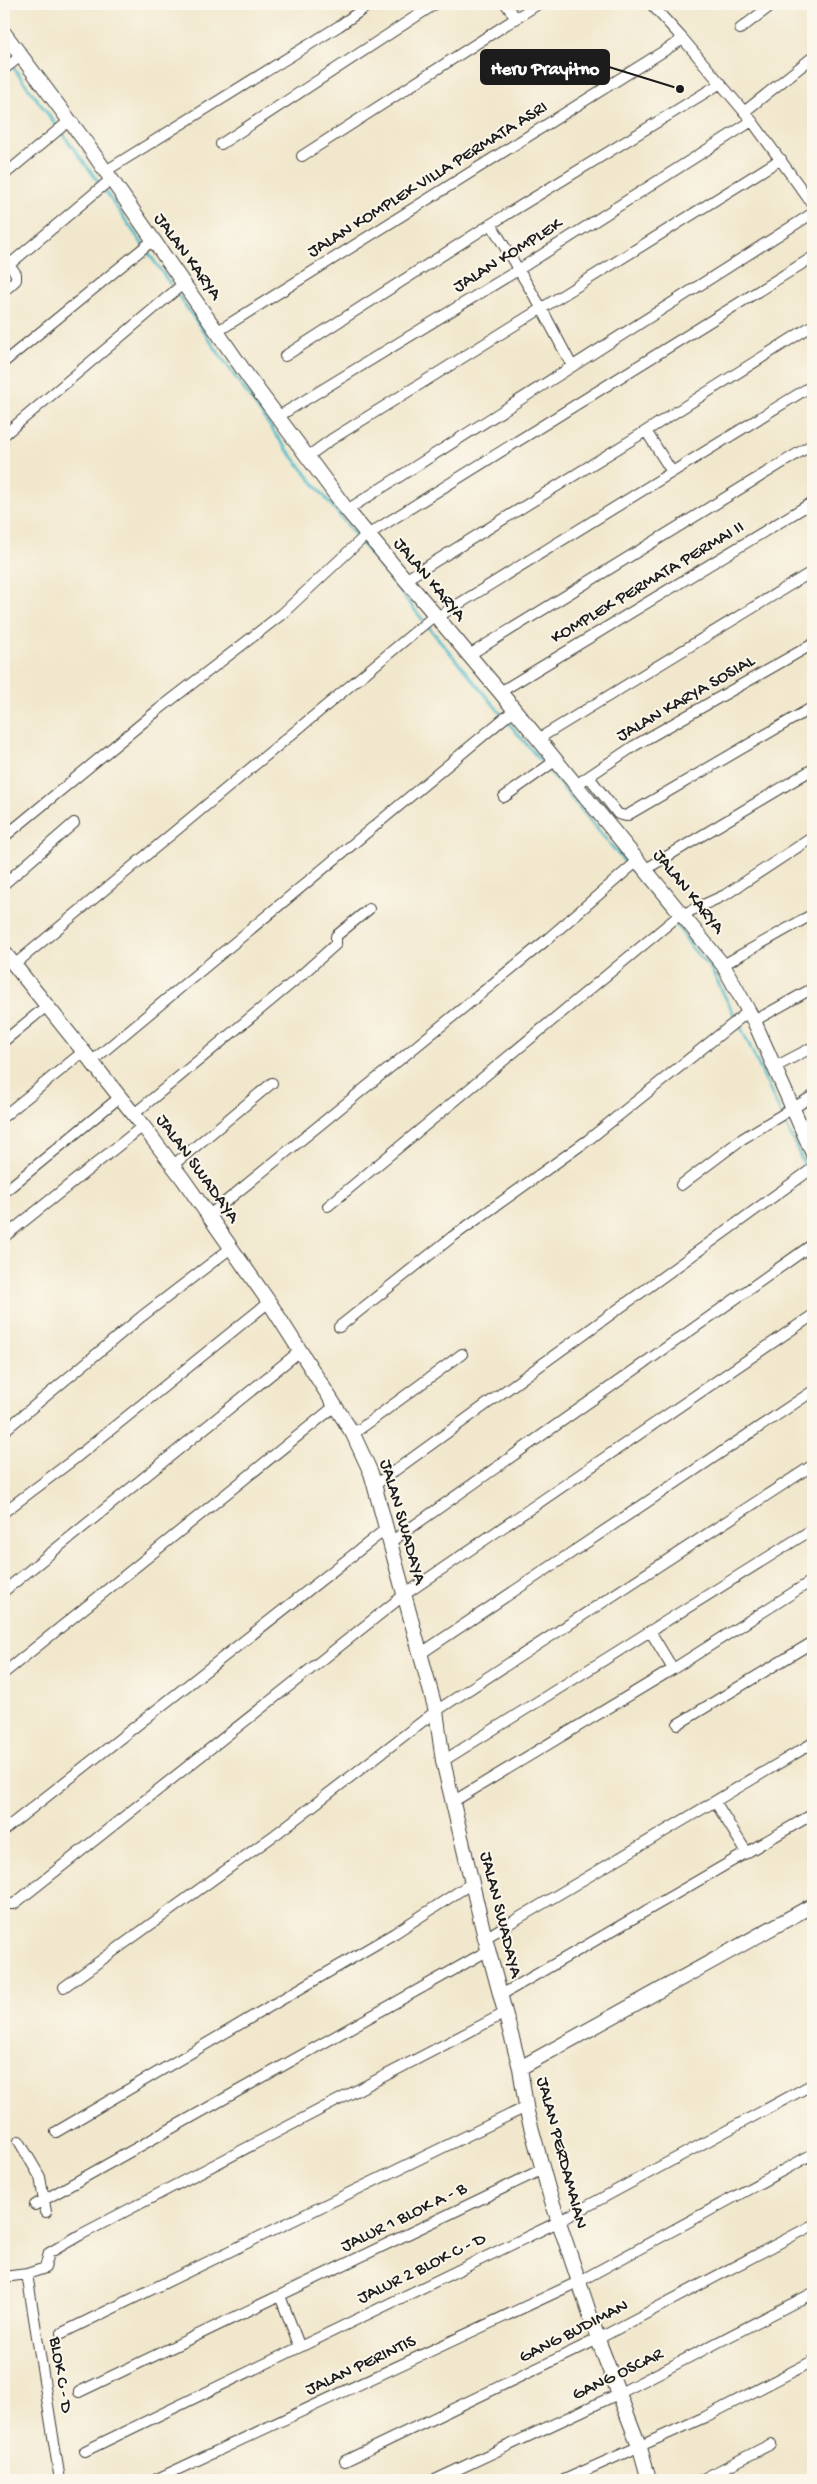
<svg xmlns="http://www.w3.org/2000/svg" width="817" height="2484" font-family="'Gochi Hand',sans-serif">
  <rect width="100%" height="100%" fill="#fbf7ec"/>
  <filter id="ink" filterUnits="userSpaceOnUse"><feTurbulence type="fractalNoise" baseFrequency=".02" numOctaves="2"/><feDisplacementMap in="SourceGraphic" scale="10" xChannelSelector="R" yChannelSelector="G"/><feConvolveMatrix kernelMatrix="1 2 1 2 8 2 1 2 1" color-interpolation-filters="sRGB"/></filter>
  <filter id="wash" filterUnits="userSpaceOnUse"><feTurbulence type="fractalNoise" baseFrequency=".0096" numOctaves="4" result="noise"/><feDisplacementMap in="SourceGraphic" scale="20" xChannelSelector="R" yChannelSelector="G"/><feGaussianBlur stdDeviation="1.12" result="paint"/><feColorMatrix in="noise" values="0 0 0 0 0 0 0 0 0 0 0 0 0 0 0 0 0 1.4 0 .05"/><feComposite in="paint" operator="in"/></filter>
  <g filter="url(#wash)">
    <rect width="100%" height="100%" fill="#f1e7cc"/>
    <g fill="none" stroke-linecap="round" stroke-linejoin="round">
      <path stroke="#4cb9c7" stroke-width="3" d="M4,55L103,188L281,442L426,624L675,922L692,948L711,969L748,1042L813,1184"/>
    </g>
  </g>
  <g filter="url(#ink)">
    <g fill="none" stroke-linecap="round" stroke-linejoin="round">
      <g stroke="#3c3a36" stroke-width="12">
        <path id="minor" d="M506,4L516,19
          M651,4L683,39
          M740,29L773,4
          M4,69L21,56
          M744,112L813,57
          M221,144L435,4
          M302,156L538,4
          M104,172L339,26L370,4
          M4,175L69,121
          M491,224L542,309L572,366
          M4,257L16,274V280L4,291
          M10,264L110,180
          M218,331L683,39L752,121L813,205
          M285,356L491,224L721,83
          M4,362L152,241
          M279,416L518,270L752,121
          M4,435L183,284
          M307,457L332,439L781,159
          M672,472L646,431L813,325
          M347,510L813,213
          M405,580L646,431
          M436,618L813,385
          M469,655L813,444
          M500,692L813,502
          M538,739L813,571
          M589,777L618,814L626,816L813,707
          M576,785L634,746L813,644
          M504,797L555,761
          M4,837L158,710L282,614L364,537L813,257
          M646,869L813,769
          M4,884L74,823
          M14,965L434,616
          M723,965L813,914
          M754,1021L813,988
          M4,1041L48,1005
          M91,1062L514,710
          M775,1067L813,1047
          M134,1114L298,978L336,944V936L369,909
          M4,1116L83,1052
          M172,1166L272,1083
          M681,1185L742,1139L813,1096
          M4,1192L120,1097
          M328,1206L677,917L725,895L813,837
          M208,1216L544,942L634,864L640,862
          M4,1237L143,1126
          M339,1327L452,1237L588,1140L749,1011
          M4,1431L141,1317L231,1248
          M353,1434L462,1354
          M375,1485L813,1168
          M4,1512L73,1460L269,1302
          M392,1541L813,1244
          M4,1591L300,1351
          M650,1631L673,1669
          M420,1654L813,1391
          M4,1673L335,1406
          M678,1724L813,1642
          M443,1761L813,1529
          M454,1801L673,1669L813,1580
          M716,1803L747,1853
          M4,1830L386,1529
          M4,1904H14L404,1595L813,1315
          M485,1938L813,1743
          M64,1987L276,1834L436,1711L813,1465
          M501,1995L813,1814
          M56,2132L395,1933L472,1883
          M19,2141L40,2177L46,2212
          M35,2205L489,1950
          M27,2274L60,2480
          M4,2277L27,2274L45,2268L49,2253L80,2235L505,2013
          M280,2296L299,2345
          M62,2333L526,2107
          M79,2392L543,2169
          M85,2451L558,2222L813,2084
          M345,2461L598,2339L813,2225
          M155,2480L580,2281L813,2154
          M435,2480L618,2394L813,2293
          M564,2480L705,2417L813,2361
          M701,2480L771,2444"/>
      </g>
      <g stroke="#3c3a36" stroke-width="16">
        <path id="tertiary" d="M4,33L84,140L249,378L347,510L500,692L723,965L754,1021L813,1154
          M4,952L143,1126L183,1179L269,1302L353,1434L371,1473L436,1711L443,1761L485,1938L520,2068L527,2112L549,2192L600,2345L640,2448L649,2480
          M520,2068L813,1905"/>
      </g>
      <use href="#minor" stroke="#fff" stroke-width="10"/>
      <use href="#tertiary" stroke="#fff" stroke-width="14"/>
    </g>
  </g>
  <g text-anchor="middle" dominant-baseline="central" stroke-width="4" stroke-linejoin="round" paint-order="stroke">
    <g font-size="18" fill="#1c1c1c" stroke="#fbf7ec">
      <text transform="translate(428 180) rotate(-32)">JALAN KOMPLEK VILLA PERMATA ASRI</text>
      <text transform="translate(508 256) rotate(-32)">JALAN KOMPLEK</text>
      <text transform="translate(187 257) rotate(54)">JALAN KARYA</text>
      <text transform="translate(429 580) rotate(50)">JALAN KARYA</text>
      <text transform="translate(648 583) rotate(-31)">KOMPLEK PERMATA PERMAI II</text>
      <text transform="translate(686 699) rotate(-30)">JALAN KARYA SOSIAL</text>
      <text transform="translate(688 892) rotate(51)">JALAN KARYA</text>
      <text transform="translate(197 1169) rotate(54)">JALAN SWADAYA</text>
      <text transform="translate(402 1522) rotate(74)">JALAN SWADAYA</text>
      <text transform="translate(500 1915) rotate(76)">JALAN SWADAYA</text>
      <text transform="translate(561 2153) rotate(75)">JALAN PERDAMAIAN</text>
      <text transform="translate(404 2218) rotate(-26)">JALUR 1 BLOK A - B</text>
      <text transform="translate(422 2269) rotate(-26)">JALUR 2 BLOK C - D</text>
      <text transform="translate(574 2332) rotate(-27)">GANG BUDIMAN</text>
      <text transform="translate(361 2366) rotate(-25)">JALAN PERINTIS</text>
      <text transform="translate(60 2375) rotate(81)">BLOK C - D</text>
      <text transform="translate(618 2375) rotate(-26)">GANG OSCAR</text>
    </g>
  </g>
  <path fill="none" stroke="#1c1c1c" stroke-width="2" d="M680 89L609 67"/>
  <circle fill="#1c1c1c" stroke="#fbf7ec" stroke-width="2" cx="680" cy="89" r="5"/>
  <rect fill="#1c1c1c" stroke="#1c1c1c" stroke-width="2" x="481" y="50" width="128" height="34" rx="5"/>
  <g font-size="19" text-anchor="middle" font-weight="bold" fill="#fff">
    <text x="545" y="74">Heru Prayitno</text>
  </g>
  <rect width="817" height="2484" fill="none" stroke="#fbf7ec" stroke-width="20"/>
</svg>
